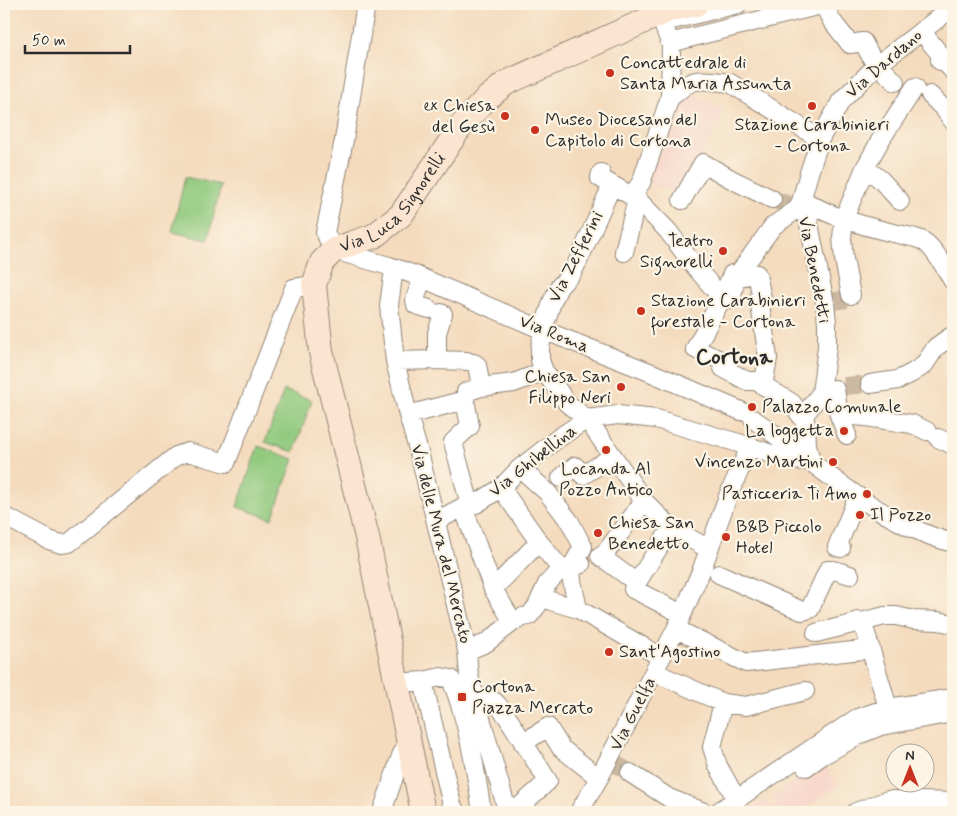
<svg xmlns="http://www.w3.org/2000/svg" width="957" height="816" font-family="Mynerve,sans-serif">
  <rect width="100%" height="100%" fill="#fcf5e5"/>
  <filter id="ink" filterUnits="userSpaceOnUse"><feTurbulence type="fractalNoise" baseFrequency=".02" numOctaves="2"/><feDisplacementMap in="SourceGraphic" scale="10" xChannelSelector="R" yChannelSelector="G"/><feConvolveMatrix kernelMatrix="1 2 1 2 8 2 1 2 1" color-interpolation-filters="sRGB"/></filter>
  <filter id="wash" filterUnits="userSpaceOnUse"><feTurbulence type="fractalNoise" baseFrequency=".0096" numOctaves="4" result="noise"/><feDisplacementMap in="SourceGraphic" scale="20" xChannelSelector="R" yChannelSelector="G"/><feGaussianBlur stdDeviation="1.12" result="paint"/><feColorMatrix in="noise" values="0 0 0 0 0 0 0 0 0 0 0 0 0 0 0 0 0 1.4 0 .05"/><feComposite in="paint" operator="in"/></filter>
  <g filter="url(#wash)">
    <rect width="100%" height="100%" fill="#f4dbbe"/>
    <path fill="#f6d2c5" d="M687,91L724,109L682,197L645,182Z
      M823,762L839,786L801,812H746L765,799L771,807L776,804L772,797Z"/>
    <path fill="#90c97d" stroke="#5e7a54" d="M185,177L221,185L208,240L172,232Z
      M284,390L312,400L294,452L265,442Z
      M258,446L294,459L272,519L237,507Z"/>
  </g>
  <g filter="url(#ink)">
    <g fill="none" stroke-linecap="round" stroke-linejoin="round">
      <path stroke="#ccb8a1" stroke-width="18" stroke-dasharray="18 9" stroke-linecap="butt" d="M772,199L789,205
        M829,302L852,298L851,295
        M844,386L870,384
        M613,762L630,773"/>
      <g stroke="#908374" stroke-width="20">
        <path id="street" d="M366,4L344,140L325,233L334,250L389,266L415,275L543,330L652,373L741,411
          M823,4L832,21L850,44L863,42L876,66
          M921,31L940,54V61L943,60L953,71
          M671,45L663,24L672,20L738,4
          M878,64L895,82
          M930,95L944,109L953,121
          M670,97C678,93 682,86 690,83C698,78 720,82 730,83L820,139
          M865,168L880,179L900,201
          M601,173L600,178L637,199L668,231L696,268L722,298L731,300L736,277L773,226L796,210L800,205L809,173L820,139L841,101L876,66L953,7
          M612,185L580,257L572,273L559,287L552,302L543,330L540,349V360L544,371L568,404L587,419L644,501L671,528L709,549
          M631,196L641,183L670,97L671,45L678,41L689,38L825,4
          M802,199C823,214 863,226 889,232C897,234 917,237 923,241C933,246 947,271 953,281
          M682,200L703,163L733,180L772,199
          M800,205L808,219L825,303L827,323V347L821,393L802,418
          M624,252L637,199
          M394,268L389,306L395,361L408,415L420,456L467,651L469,676L505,803L518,812
          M732,274L736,277L757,274L762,298H759L768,358L764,381H747L723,368L725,362L695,349L722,298Z
          M422,278L415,300L416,305L429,309
          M851,295L844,259L842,238L844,219L865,168L881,139L915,87
          M437,360V333L443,314L441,313
          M395,361L437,360L467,361
          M474,363L477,365L481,387L514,383L544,371
          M756,381L792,403L806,423L807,445L811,461
          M870,384L898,380L912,373L924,365L936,347L950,337
          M835,389L839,415L847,435
          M408,415L465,400
          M839,415L866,417L912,424L927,431
          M753,419C817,463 877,523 953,543
          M938,438L953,445
          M561,478L575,466L583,475L612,457
          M501,488L539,542L561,569
          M470,505L453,442L470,426L465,400L466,392L481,387
          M463,507L493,589L513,622
          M4,516L49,540L61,544L69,543L176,456L188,452L226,463L294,288L314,285
          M436,521L463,507L476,504L501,488L520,468L557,439L587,419L618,415L656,419L742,444L789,460L811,461
          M671,528L633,589L682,614
          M841,548L837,547L858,496
          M719,574L802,611L810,609L828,570H834L850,575
          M637,583L600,556L606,552L644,501
          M493,589L539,542
          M551,601L578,609L661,657
          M578,609L572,581L571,568L581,564
          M858,621L864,627L888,708
          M676,629L746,663L871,649
          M816,633L885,616H896L914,620L938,621L953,624
          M467,651L486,643L513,622L523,617L529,616L537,606L547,584L561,569L571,568L583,547L570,522L547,492L520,468
          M654,672L723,703L746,706L805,691
          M423,681L452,805L456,812
          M396,683L423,681L441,677L451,679C468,721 475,767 482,812
          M474,695L494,701L497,704L506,715L548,781L516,810
          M723,703L712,747L718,766L737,800
          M523,743L548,727L561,748L599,778
          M806,767L823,755L861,734L881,726L953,713
          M630,773L669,798L704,812
          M382,812L401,756L409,740
          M579,812L599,778L676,629L702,569L728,496L750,447
          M718,812L857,718L888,708L953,698
          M856,812L888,800L953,802"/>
      </g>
      <g stroke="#908374" stroke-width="26">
        <g id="secondary">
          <path id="s1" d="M423,812L367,537L321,352L314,285L322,262L334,250L353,243L374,236L401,215L461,126L485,100L506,83L669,10L696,4"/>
        </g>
      </g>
      <use href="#street" stroke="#fff" stroke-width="18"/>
      <use href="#secondary" stroke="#fce5d0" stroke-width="24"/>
    </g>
  </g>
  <g fill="#c8321e" stroke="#fcf5e5" stroke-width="2">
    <circle cx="610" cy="73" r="5"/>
    <circle cx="812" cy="106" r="5"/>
    <circle cx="505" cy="116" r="5"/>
    <circle cx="535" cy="130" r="5"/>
    <circle cx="723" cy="251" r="5"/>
    <circle cx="641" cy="311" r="5"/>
    <circle cx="621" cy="387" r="5"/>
    <circle cx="752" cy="407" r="5"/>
    <circle cx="844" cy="431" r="5"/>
    <circle cx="606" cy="450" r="5"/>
    <circle cx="833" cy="462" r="5"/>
    <circle cx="867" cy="494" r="5"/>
    <circle cx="860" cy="515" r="5"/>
    <circle cx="598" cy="533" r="5"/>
    <circle cx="726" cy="537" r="5"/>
    <circle cx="609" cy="652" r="5"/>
    <rect x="457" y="692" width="10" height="10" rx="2.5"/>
  </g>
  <g text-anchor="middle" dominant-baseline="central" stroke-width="4.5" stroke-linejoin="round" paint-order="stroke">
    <g font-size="18" fill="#2b2b2b" stroke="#fcf5e5" text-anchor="start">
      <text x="620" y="63">Concattedrale di<tspan x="620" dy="21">Santa Maria Assunta</tspan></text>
      <text x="495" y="106" text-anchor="end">ex Chiesa<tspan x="495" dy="21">del Gesù</tspan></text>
      <text x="545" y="120">Museo Diocesano del<tspan x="545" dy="21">Capitolo di Cortona</tspan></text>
      <text x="812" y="125" text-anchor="middle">Stazione Carabinieri<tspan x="812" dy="21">- Cortona</tspan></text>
      <text x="713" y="241" text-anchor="end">Teatro<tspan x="713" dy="21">Signorelli</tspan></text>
      <text x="651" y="301">Stazione Carabinieri<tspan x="651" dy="21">forestale - Cortona</tspan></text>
      <text x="611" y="377" text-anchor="end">Chiesa San<tspan x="611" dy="21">Filippo Neri</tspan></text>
      <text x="762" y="407">Palazzo Comunale</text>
      <text x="834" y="431" text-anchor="end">La loggetta</text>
      <text x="823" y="462" text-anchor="end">Vincenzo Martini</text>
      <text x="606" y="469" text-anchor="middle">Locanda Al<tspan x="606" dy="21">Pozzo Antico</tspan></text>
      <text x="857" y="494" text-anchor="end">Pasticceria Ti Amo</text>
      <text x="870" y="515">Il Pozzo</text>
      <text x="608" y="523">Chiesa San<tspan x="608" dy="21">Benedetto</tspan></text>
      <text x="736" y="527">B&amp;B Piccolo<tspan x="736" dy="21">Hotel</tspan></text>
      <text x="619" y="652">Sant'Agostino</text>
      <text x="472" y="687">Cortona<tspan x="472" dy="21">Piazza Mercato</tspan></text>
    </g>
    <g font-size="18" fill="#2b2b2b" stroke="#fcf5e5">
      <text transform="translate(884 64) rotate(-41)">Via Dardano</text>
      <text stroke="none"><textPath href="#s1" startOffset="658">Via Luca Signorelli</textPath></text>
      <text transform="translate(576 257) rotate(-63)">Via Zefferini</text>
      <text transform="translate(814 270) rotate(79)">Via Benedetti</text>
      <text transform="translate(554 334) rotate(22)">Via Roma</text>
      <text transform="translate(533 461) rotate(-38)">Via Ghibellina</text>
      <text transform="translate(441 544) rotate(76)">Via delle Mura del Mercato</text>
      <text transform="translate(633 714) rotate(-63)">Via Guelfa</text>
    </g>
    <g font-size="22" font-weight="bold" fill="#2b2b2b" stroke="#fcf5e5">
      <text x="734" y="358">Cortona</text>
    </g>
  </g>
  <rect width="957" height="816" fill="none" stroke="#fcf5e5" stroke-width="20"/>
  <g transform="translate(910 768)"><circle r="24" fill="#fcf5e5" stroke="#a8a49b"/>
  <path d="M0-4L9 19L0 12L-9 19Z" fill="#c8321e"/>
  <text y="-8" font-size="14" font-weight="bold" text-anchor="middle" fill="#2b2b2b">N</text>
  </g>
  <path d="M25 45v8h105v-8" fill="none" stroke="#2b2b2b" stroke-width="2.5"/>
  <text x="32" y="45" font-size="15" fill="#2b2b2b" stroke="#fcf5e5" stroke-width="4" paint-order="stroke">50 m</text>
</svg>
